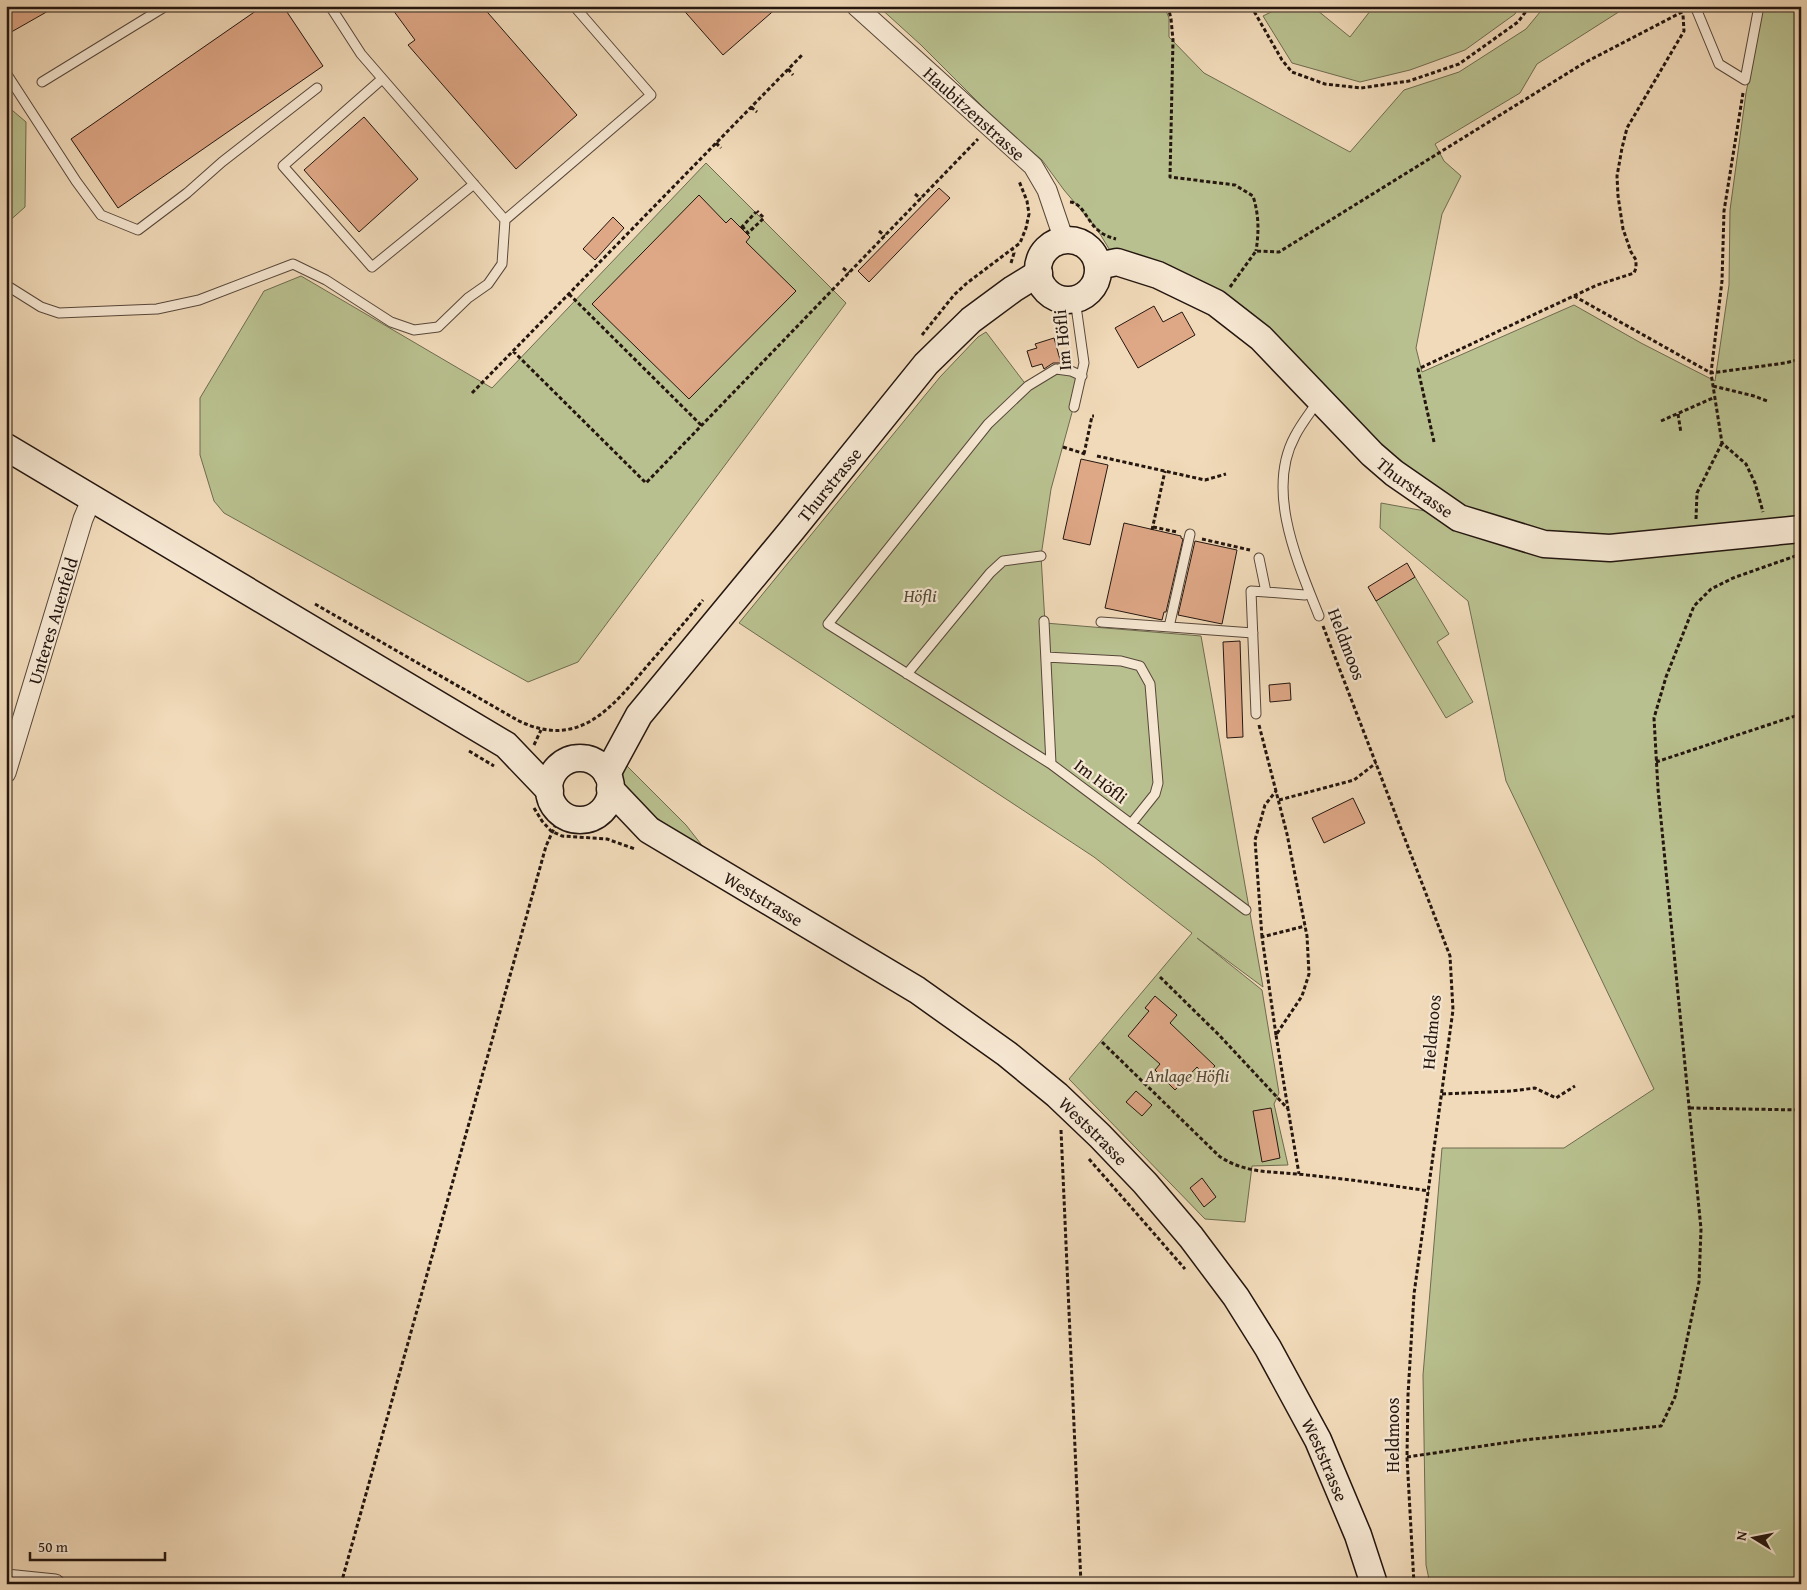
<svg xmlns="http://www.w3.org/2000/svg" width="1807" height="1590" font-family="'Gentium Book Plus',serif">
  <rect width="100%" height="100%" fill="#f1dab9"/>
  <filter id="stains"><feTurbulence type="fractalNoise" baseFrequency=".004" numOctaves="4"/><feColorMatrix values="0 0 0 0 .2 0 0 0 0 .09 0 0 0 0 .02 0 0 0 .5 -.17"/></filter>
  <radialGradient id="worn" r=".72"><stop offset=".6" stop-color="#630" stop-opacity="0"/><stop offset="1" stop-color="#630" stop-opacity=".3"/></radialGradient>
  <path fill="#b9c08f" stroke="#6e6b4f" d="M878,6H1164L1169,18V37L1204,73L1350,152L1404,90L1459,72L1526,29L1545,6H1628L1537,64L1520,93L1435,144L1444,161L1461,176L1442,214L1416,348L1422,372L1574,305L1641,343L1715,381L1729,285L1730,210L1746,93L1763,6H1801V1584H1430L1426,1565L1423,1375L1442,1148H1564L1654,1089L1506,781L1468,601L1380,528L1381,503L1458,517L1261,338L1117,262L1097,229L1064,190L1042,160L1002,126L921,45Z
    M1283,6H1312L1350,37L1374,6H1519L1515,14L1465,50L1410,70L1360,82L1292,63L1263,16Z
    M6,105L26,122L25,207L6,224Z
    M706,163L846,303L578,662L528,682L224,513L214,501L200,455V398L264,291L301,276L492,388Z
    M986,332L1027,386L1056,369L1082,376L1051,489L1041,556L1045,623L1201,636L1263,987L1197,938L1262,990L1279,1093L1274,1104L1288,1165L1252,1166L1245,1222L1205,1219L1069,1079L1192,933L1094,857L739,623L940,377L978,337Z
    M1415,577L1449,634L1437,642L1473,702L1446,718L1376,601Z
    M625,764L686,825L704,848C684,835 633,807 624,787C621,779 623,771 625,764Z"/>
  <path fill="#dea786" stroke="#24160f" d="M6,6H57L6,35Z
    M263,6H283L323,66L118,208L71,139Z
    M390,6H482L577,115L516,169L408,45L415,40Z
    M680,6H779L723,55Z
    M364,117L418,179L359,232L304,170Z
    M939,188L950,198L869,282L858,271Z
    M699,195L726,223L731,218L750,237L746,242L796,291L689,399L592,304Z
    M613,217L624,228L595,260L583,249Z
    M1154,306L1163,322L1182,312L1195,335L1138,368L1115,328Z
    M1054,338L1061,363H1053L1044,369L1042,364L1032,367L1027,351L1037,348L1035,344Z
    M1081,459L1108,465L1090,545L1063,539Z
    M1124,523L1181,536V538L1183,539L1166,612H1164L1162,620L1105,608Z
    M1195,541L1237,550L1222,624L1178,615Z
    M1407,563L1415,577L1376,601L1368,587Z
    M1240,641L1243,737L1227,738L1223,642Z
    M1290,683L1291,700L1270,702L1269,685Z
    M1353,798L1365,823L1324,843L1312,818Z
    M1155,996L1177,1015L1170,1023L1215,1066L1206,1076L1197,1067L1175,1090L1155,1070L1160,1064L1128,1036L1149,1011L1145,1008Z
    M1136,1091L1152,1105L1142,1116L1126,1102Z
    M1271,1108L1280,1158L1262,1162L1253,1111Z
    M1202,1178L1216,1197L1204,1207L1190,1188Z"/>
  <g fill="none" stroke-linecap="round" stroke-linejoin="round">
    <g stroke="#57473a" stroke-width="11">
      <path id="lane" d="M330,6L361,54L505,220L651,95L574,6
        M1695,6L1719,64L1745,80L1759,6
        M6,73L76,181L101,215L138,230L187,193L222,162L317,88
        M382,79L283,166L372,267L474,184
        M42,82L166,6
        M6,285L41,307L59,313L157,309L199,300L293,264L326,280L391,322L414,330L438,327L468,298L488,284L502,264L505,220
        M1318,401C1310,413 1301,424 1295,436C1265,491 1298,563 1319,616
        M1074,407L1084,363L1075,299
        M1259,558L1266,592L1305,595L1309,592
        M1044,621L1051,764L1246,910
        M1101,622L1253,633
        M1169,627L1190,534
        M1046,657L1121,661L1140,666L1150,684L1158,783L1155,794L1131,824
        M907,674L990,573L1003,561L1041,556
        M1256,714L1251,591L1266,592
        M1051,764L828,624L988,424L1028,386L1056,369L1071,371L1082,376"/>
    </g>
    <g stroke="#57473a" stroke-width="21">
      <g id="street">
        <path id="s1" d="M856,6L1033,166L1047,190L1064,240"/>
        <path id="s2" d="M6,773L83,519L92,498"/>
        <path d="M6,1579L55,1584"/>
      </g>
    </g>
    <g stroke="#24160f" stroke-width="29">
      <g id="secondary">
        <circle cx="1068" cy="270" r="30"/>
        <path id="s3" d="M1098,266L1117,262L1158,275L1216,303L1261,338L1372,454L1394,473L1459,518L1544,544L1610,548L1801,529"/>
        <path d="M6,447L506,745L550,791"/>
        <circle cx="580" cy="789" r="31"/>
        <path id="s4" d="M607,774L639,715L792,530L926,364L971,320L1013,289L1039,273"/>
        <path id="s5" d="M610,789L649,830L917,990L1007,1054L1057,1095L1100,1136L1145,1183L1191,1237L1236,1297L1268,1348L1318,1440L1358,1535L1374,1584"/>
      </g>
    </g>
    <path stroke="#24160f" stroke-width="3" stroke-dasharray="4 2.5" stroke-linecap="butt" d="M833,6L838,11
      M1168,6L1171,19L1173,40L1170,177L1235,185L1253,196C1259,215 1259,232 1256,251
      M1251,6L1282,60L1292,72L1325,84L1361,88L1409,81L1459,64L1518,22L1530,6
      M788,69L793,75
      M1743,93L1724,211L1722,281L1711,373L1722,443L1746,464L1755,483L1763,512
      M751,107L757,112
      M716,143L721,148
      M915,194L921,199
      M1070,202C1083,203 1088,223 1098,230C1103,235 1109,237 1116,239
      M742,226L748,233L764,218L757,211
      M741,228L756,212
      M879,231L885,236
      M1011,263L1014,253L1012,249
      M843,268L849,273
      M1230,287L1256,251L1279,252L1584,63L1684,11
      M569,294L701,425
      M1574,296L1711,373L1785,363L1801,359
      M922,335L954,295L967,283L1020,243L1026,228L1029,214L1027,201L1019,181
      M513,351L646,483L978,139
      M1713,386L1754,396L1767,401
      M472,393L803,54
      M1678,414L1681,433
      M1661,421L1715,397
      M1434,442L1418,369L1597,285L1634,273L1636,268V260L1631,252L1623,229L1618,196L1617,176L1622,148L1627,128L1684,31L1683,15
      M1063,447L1085,454
      M1084,454L1092,416H1094
      M1097,456L1205,480L1226,474
      M1696,519L1697,493L1722,443
      M1153,527L1177,532
      M1152,530L1165,471
      M1202,539L1250,550
      M315,604L519,721C580,750 612,707 648,665C667,643 685,622 703,600
      M1323,626L1450,956L1453,1010L1414,1294L1408,1395L1407,1457L1414,1584
      M1259,725L1287,834L1307,936L1309,974L1302,996L1276,1035L1288,1109
      M534,745L541,730
      M469,751L494,766
      M1656,762L1801,714
      M1279,800L1354,780L1376,763
      M534,808L542,821L551,831L562,836L607,839L635,849
      M1262,937L1255,840L1265,805L1276,791
      M1160,977L1219,1035L1288,1109L1299,1174
      M1276,1035L1262,937L1305,926
      M1102,1042L1219,1156C1247,1175 1275,1171 1307,1175C1348,1179 1388,1185 1429,1191
      M1442,1094L1512,1091L1535,1088L1556,1098L1575,1086
      M1690,1108L1801,1110
      M1061,1130L1081,1584
      M1089,1159L1185,1269
      M1407,1457L1524,1440L1661,1426L1675,1397L1699,1282L1701,1229L1658,789L1654,718L1666,677L1694,606L1711,589L1733,578L1801,554
      M341,1584L546,846L561,813"/>
    <use href="#lane" stroke="#f6e7d2" stroke-width="9"/>
    <use href="#street" stroke="#f6e7d2" stroke-width="19"/>
    <use href="#secondary" stroke="#f6e7d2" stroke-width="26"/>
  </g>
  <g text-anchor="middle" dominant-baseline="central" stroke-width="4.5" stroke-linejoin="round" paint-order="stroke">
    <g font-size="18" fill="#24160f" stroke="#f6e7d2">
      <text stroke="none"><textPath href="#s1" startOffset="160">Haubitzenstrasse</textPath></text>
      <text transform="translate(1062 340) rotate(-95)">Im Höfli</text>
      <text stroke="none"><textPath href="#s4" startOffset="366">Thurstrasse</textPath></text>
      <text stroke="none"><textPath href="#s3" startOffset="399">Thurstrasse</textPath></text>
      <text stroke="none"><textPath href="#s2" startOffset="159">Unteres Auenfeld</textPath></text>
      <text transform="translate(1347 644) rotate(69)">Heldmoos</text>
      <text transform="translate(1101 781) rotate(37)">Im Höfli</text>
      <text stroke="none"><textPath href="#s5" startOffset="190">Weststrasse</textPath></text>
      <text transform="translate(1431 1032) rotate(-85)">Heldmoos</text>
      <text stroke="none"><textPath href="#s5" startOffset="595">Weststrasse</textPath></text>
      <text transform="translate(1392 1435) rotate(-90)">Heldmoos</text>
      <text stroke="none"><textPath href="#s5" startOffset="1000">Weststrasse</textPath></text>
    </g>
    <g font-size="18" font-style="italic" fill="#514935" stroke="#f6e7d2">
      <text x="920" y="595">Höfli</text>
      <text x="1187" y="1075">Anlage Höfli</text>
    </g>
  </g>
  <rect width="1807" height="1590" fill="none" stroke="#f1dab9" stroke-width="25"/>
  <rect x="8" y="8" width="1792" height="1575" fill="none" stroke="#24160f" stroke-width="2.5"/>
  <rect x="12" y="12" width="1782" height="1565" fill="none" stroke="#24160f"/>
  <g transform="translate(1754 1538) rotate(280)" stroke="#f6e7d2" stroke-width="4" paint-order="stroke">
  <path d="M0-4L9 19L0 12L-9 19Z" fill="#24160f"/>
  <text y="-8" font-size="14" font-weight="bold" text-anchor="middle" fill="#24160f">N</text>
  </g>
  <path d="M30 1552v8h135v-8" fill="none" stroke="#24160f" stroke-width="2.5"/>
  <text x="38" y="1552" font-size="15" fill="#24160f" stroke="#f6e7d2" stroke-width="4" paint-order="stroke">50 m</text>
  <rect width="100%" height="100%" filter="url(#stains)"/>
  <rect width="100%" height="100%" fill="url(#worn)"/>
</svg>
